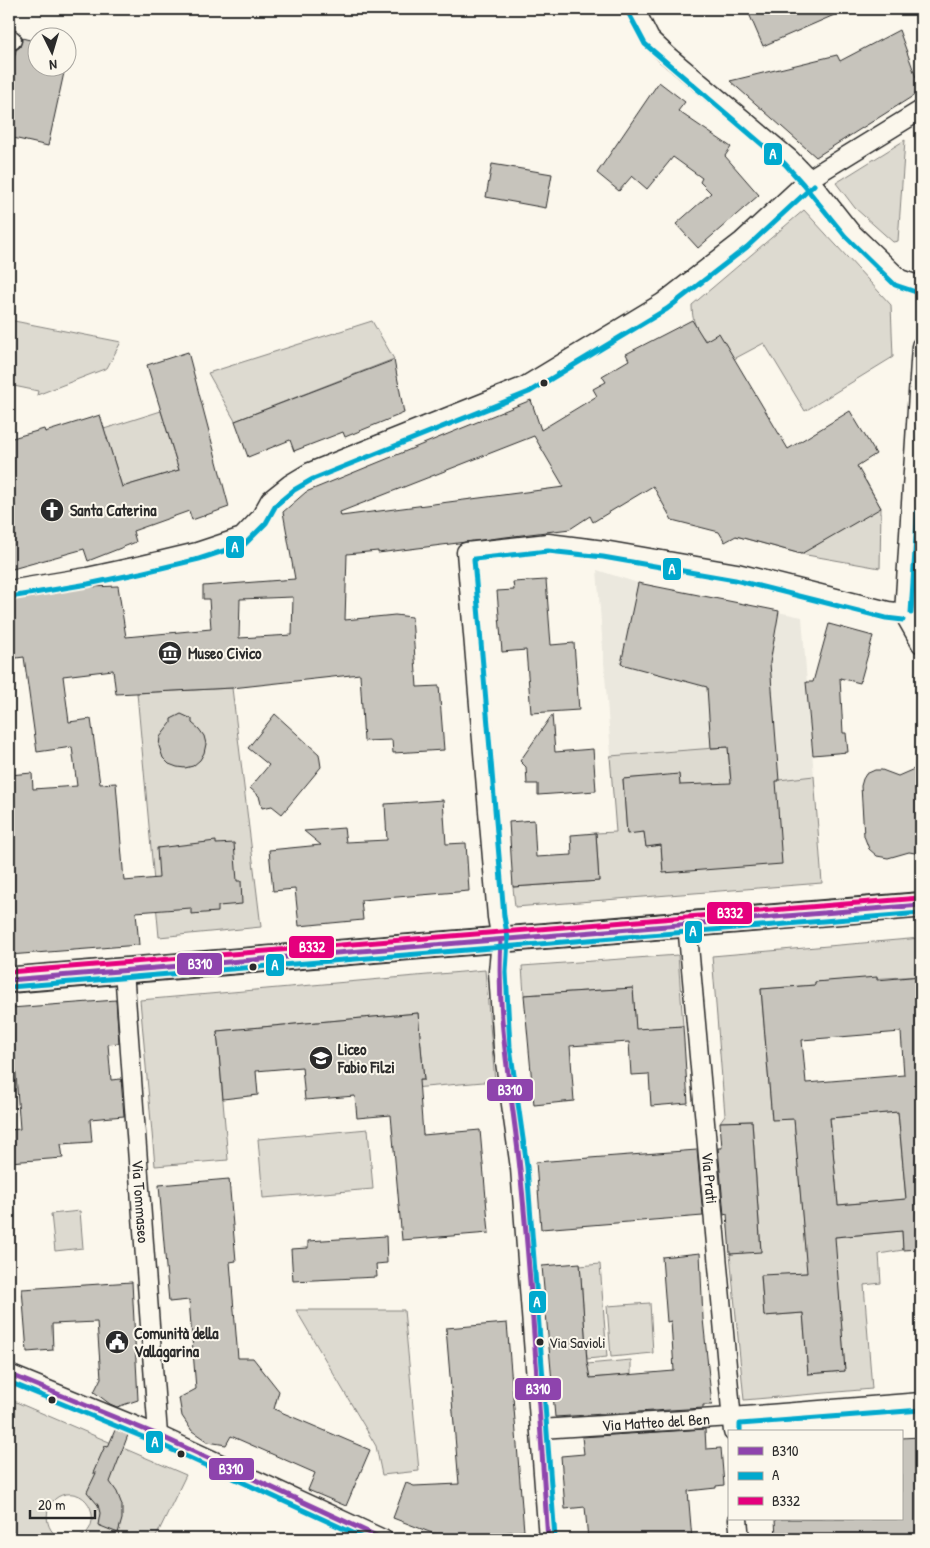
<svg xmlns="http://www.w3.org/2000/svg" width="930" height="1548" font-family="'Patrick Hand',sans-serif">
  <rect width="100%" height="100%" fill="#fbf7ec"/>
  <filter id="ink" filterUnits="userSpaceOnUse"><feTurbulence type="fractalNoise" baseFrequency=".02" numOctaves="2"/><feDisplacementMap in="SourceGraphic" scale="10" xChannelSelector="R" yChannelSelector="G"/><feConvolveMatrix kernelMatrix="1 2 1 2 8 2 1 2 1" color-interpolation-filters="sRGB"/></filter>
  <g filter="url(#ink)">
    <path fill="#ebe8de" d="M597,570L638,583L802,617L822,883L622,898Z"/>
    <path fill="#dddad0" stroke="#84827e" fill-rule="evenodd" d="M905,140L898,241L893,242L855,208L836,183Z
      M804,210L891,305L893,357L805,411L764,343L734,359C710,344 692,337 692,305Z
      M9,320L121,342L107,368L37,395L38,391L9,385Z
      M372,321L394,359L235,421L208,373Z
      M161,411L179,470L122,487L104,429Z
      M866,481L881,508L880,568L801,554L736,536L845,494Z
      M232,688L261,927L159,937L137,693Z
      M728,747L731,783L683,825L679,775L623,779L627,833L644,832L646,847L661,845L663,873L761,782L814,776L822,883L515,907L513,887L599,881L596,833L616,832L610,756Z
      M921,938V976L815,982V985L761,989L772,1119H794L806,1258L835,1237L902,1231L903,1250L879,1254L881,1283L864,1285L872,1389L744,1400L730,1254L761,1251L752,1121L720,1122L725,1115L712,956ZM837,1271L845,1371L808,1374L803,1313L764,1316L761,1276Z
      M678,955L683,1026L652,1028L637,1050L633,988L524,995L522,966Z
      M485,970L495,1081L378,1091L385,1083L424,1080L418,1013L217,1031L228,1160L155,1166L140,1000Z
      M898,1112L906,1199L838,1205L830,1118Z
      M368,1129L373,1189L263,1198L258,1139Z
      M80,1211L83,1248L55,1251L51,1214Z
      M600,1264L607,1357L587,1359L580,1266Z
      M650,1303L653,1353L611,1357L607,1306Z
      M296,1310H404L419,1471L382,1475L376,1446Z
      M631,1360V1375L588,1378L587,1364Z
      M9,1399L186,1475L155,1539H76C103,1531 94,1490 66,1494C42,1498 41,1532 63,1539H9Z"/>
    <path fill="#c7c4bc" stroke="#2b2b2b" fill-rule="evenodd" d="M747,9H848L763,46Z
      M899,30L921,91L816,157L730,81L837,55L840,61Z
      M22,38L38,42V68H65L48,146L9,137V82L16,50L20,47Z
      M659,82L685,102L678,111L731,147L725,156L759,195L698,248L676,224L711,193L700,182L702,178L673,157L647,189L632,176L619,191L597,173Z
      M492,164L552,174L546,208L486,197Z
      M692,320L705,341L719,333L788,449L850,411L876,454L857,466L881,508L801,554L736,536L725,542L719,532L672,520L653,486L593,522L590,516L570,529L378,553V551L347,554L345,620L395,615L412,617L417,687L439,686L444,750L393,753L392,740L364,741L360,674L232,688L116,694L113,670L63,676L69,722L91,719L100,784L116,783L124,881L159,878L157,848L216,841V844L234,843L237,881H241L242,904L218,906V912L191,914V908L136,912L139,945L9,955V775L32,773L33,789L77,786L72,747L37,752L24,657L9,659V600L91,587L118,586L126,637L211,629L209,599H203V586L295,579L283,512L306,492L531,400L541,430L597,396L593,389L606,382L602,376L629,360L626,354ZM534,436L564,487L341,516L340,512ZM293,597L292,635L239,638L240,599Z
      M188,352L229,507L192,520L189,511L133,531L136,542L88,561L84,549L9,570V439L44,429L45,432L100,415L122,487L179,470L147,365Z
      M394,360L404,413L345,437L343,432L294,451L290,440L248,457L235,421Z
      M546,580L551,645L574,643L579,710L531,713L526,650L502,652L497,591L514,590L513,582Z
      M638,583L779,611L770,663L779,781H776L782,864L663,873L661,845L646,847L644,832L627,834L623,779L679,774L680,785L731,783L728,747L711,748L707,687L621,664Z
      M829,624L873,636L860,683L840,678L843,733H846L848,752L813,755L806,682H813Z
      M181,714L192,719V723L199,729L204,736L206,744L204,753L200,760L193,766L185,768L177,767L169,764L163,758L159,746L160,737L171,723V719Z
      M275,714L319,754L321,767L282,814L272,806L262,808L259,796L250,788L269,765L248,748Z
      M552,715L555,752L593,749L596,791L538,795V784H527L526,767L520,761Z
      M921,766V854L909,852L888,858L877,856L869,849L864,836L861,786L863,779L866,774L875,770H882L898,776Z
      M443,800L446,844L466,843L469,891L361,900L363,920L299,926L295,889L273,891L269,850L321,845L304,831L344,828L346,842L387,840L385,804Z
      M534,820L536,857L572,855L571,835L596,833L599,881L513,887L509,822Z
      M921,976V1249L903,1250L902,1231L835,1237L845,1371L808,1374L803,1313L764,1316L761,1275L807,1273L794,1119L772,1120L761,989L815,985V982L877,977V980ZM901,1032L904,1075L806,1083L802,1040ZM898,1112L906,1199L838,1205L830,1118Z
      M633,988L636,1029L683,1026L688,1103L651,1106L649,1074L631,1075L629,1042L570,1046L574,1101L534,1105L524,995Z
      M116,1000L119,1043L108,1044L111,1080L121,1079L124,1116L90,1119L92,1142L61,1144L63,1158L9,1162V1130L20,1129L11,1008Z
      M418,1013L424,1080H419L423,1135L480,1130L489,1233L402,1240L391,1115L357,1118L355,1096L305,1100L302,1067L256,1071L258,1095L223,1099L217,1031Z
      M752,1121L761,1252L730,1254L727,1214L724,1215L718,1148H722L720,1122Z
      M697,1150L703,1216L541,1229L536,1162Z
      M229,1179L236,1261L230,1262L238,1358H253L279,1391L274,1409L370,1450L346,1506L308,1490L315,1473L231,1436L226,1445L208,1442L192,1431L182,1416L179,1398L196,1389L189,1300L169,1302L159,1185Z
      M386,1236L387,1263L376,1264L377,1277L293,1281L291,1249L308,1248V1241Z
      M700,1253L703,1319L712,1405H703V1408L555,1417L542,1266L580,1263L587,1362L590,1378L674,1371L671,1321L667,1322L662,1257Z
      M132,1282L138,1400L117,1407L110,1404L94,1392L101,1378L97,1322L52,1324L53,1350L27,1352L22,1289Z
      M507,1323L524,1531L463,1536L432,1533L393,1518L406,1483L414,1486L459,1484L446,1328Z
      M705,1429L706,1449L721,1448L724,1485L716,1486V1488L688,1491L692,1539H588L585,1507L565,1509L561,1456L584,1454L582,1437Z
      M115,1430L128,1435L110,1482L117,1492L122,1505V1519L118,1533L98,1525L100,1513L98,1505L87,1492L96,1473H93L105,1446L108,1447Z
      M921,1437V1539H776L775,1519H901V1438Z"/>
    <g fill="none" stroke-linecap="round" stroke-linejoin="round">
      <g stroke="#2b2b2b" stroke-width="21">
        <g id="street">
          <path d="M635,9L650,39L667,55L790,159L809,179L850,231L900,279L921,286"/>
          <path d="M9,41L12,40"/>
          <path d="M9,590L87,577L138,566L197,552L242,537L260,518L270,500L290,484L310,472L525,386L662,303L742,241L809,179L921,110"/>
          <path d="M904,613L921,346"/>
          <path d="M904,614L921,644"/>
          <path id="s1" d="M687,924L733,1432"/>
          <path id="s2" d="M124,970L158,1435"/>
          <path d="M9,1374L158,1435L383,1539"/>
          <path id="s3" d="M540,1429L732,1417L921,1402"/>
          <path d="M738,1519L740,1539"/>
          <path d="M548,1539L520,1168L503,1048L498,972L501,940L497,917L466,552L548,543L604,550L737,573L888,611L904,613L921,623"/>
        </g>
      </g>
      <g stroke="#2b2b2b" stroke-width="28">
        <path id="secondary" d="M9,980L921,905"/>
      </g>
      <use href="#street" stroke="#fbf7ec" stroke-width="18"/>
      <use href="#secondary" stroke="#fbf7ec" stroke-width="24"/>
      <g stroke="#fbf7ec" stroke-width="9">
        <path id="bus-1" d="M501,940C496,1020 512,1091 520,1169C533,1292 539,1416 548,1539
          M9,980L921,905
          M9,1374L158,1435L383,1539"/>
      </g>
      <g stroke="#fbf7ec" stroke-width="9">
        <path id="bus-2" d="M628,12L645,44L785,164L803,184L845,236L895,285L919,293
          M10,597L88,584L140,573L199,559L245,544L266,523L276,505L294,490L313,479L529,392L667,309L747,247L814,185
          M911,613L921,460
          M10,987L921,913
          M9,1382L155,1442L366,1539
          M740,1432V1424L921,1410
          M555,1538L527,1167L510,1047L506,972L508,939L504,916L474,559L548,551L603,557L735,580L886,618L903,620"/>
      </g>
      <g stroke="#fbf7ec" stroke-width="9">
        <path id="bus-3" d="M9,972L920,898"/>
      </g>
      <use href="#bus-1" stroke="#8e44ad" stroke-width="5"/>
      <use href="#bus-2" stroke="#00a9ce" stroke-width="5"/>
      <use href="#bus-3" stroke="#e5007d" stroke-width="5"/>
    </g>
  </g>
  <defs>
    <g id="church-disc" transform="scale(1.25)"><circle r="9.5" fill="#2b2b2b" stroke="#fbf7ec"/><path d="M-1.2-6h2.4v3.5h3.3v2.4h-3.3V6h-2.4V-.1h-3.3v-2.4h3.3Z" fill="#fff"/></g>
    <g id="museum-disc" transform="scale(1.25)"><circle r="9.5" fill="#2b2b2b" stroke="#fbf7ec"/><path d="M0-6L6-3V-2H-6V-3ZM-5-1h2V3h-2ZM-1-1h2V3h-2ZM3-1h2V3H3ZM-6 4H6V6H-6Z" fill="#fff"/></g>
    <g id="university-disc" transform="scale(1.25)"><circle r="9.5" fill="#2b2b2b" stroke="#fbf7ec"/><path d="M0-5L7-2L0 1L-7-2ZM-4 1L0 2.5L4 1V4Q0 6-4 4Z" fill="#fff"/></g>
    <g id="civic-disc" transform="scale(1.25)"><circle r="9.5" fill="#2b2b2b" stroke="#fbf7ec"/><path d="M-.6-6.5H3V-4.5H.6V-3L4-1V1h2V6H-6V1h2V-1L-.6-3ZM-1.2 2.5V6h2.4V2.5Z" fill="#fff"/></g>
  </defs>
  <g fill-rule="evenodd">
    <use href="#church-disc" x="52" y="510"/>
    <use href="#museum-disc" x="170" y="653"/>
    <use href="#university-disc" x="321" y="1058"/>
    <use href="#civic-disc" x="117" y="1342"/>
  </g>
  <g fill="#2b2b2b" stroke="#fbf7ec" stroke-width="2">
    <circle cx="544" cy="383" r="4.5"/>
    <circle cx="253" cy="967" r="4.5"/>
    <circle cx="540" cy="1342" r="4.5"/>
    <circle cx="52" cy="1400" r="4.5"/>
    <circle cx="181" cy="1454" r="4.5"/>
  </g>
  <g text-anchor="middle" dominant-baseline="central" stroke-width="4" stroke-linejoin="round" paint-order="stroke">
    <g font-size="15" fill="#2b2b2b" stroke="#fbf7ec" text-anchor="start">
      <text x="549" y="1342">Via Savioli</text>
    </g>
    <g font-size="16" font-weight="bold" fill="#2b2b2b" stroke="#fbf7ec" text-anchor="start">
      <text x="70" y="510">Santa Caterina</text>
      <text x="188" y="653">Museo Civico</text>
      <text x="338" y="1049">Liceo<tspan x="338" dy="18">Fabio Filzi</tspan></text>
      <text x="134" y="1333">Comunità della<tspan x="134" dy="18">Vallagarina</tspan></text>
    </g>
    <g font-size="16" fill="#2b2b2b" stroke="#fbf7ec">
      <text stroke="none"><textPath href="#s1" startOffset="255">Via Prati</textPath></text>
      <text stroke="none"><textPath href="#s2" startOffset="232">Via Tommaseo</textPath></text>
      <text stroke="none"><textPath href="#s3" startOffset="116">Via Matteo del Ben</textPath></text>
    </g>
  </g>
  <g stroke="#fbf7ec" stroke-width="2">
    <rect x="763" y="142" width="20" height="24" rx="5" fill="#00a9ce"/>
    <rect x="225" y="535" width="20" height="24" rx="5" fill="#00a9ce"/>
    <rect x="662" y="557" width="20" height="24" rx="5" fill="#00a9ce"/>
    <rect x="706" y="901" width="47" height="24" rx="5" fill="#e5007d"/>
    <rect x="684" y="920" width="19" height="24" rx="5" fill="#00a9ce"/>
    <rect x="288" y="935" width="47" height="24" rx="5" fill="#e5007d"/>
    <rect x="176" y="952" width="47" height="24" rx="5" fill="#8e44ad"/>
    <rect x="265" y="953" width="20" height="24" rx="5" fill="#00a9ce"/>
    <rect x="486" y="1078" width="48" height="24" rx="5" fill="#8e44ad"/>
    <rect x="528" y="1290" width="19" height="24" rx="5" fill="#00a9ce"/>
    <rect x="514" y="1377" width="48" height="24" rx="5" fill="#8e44ad"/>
    <rect x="145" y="1430" width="19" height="24" rx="5" fill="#00a9ce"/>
    <rect x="208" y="1457" width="47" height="24" rx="5" fill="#8e44ad"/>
  </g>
  <g font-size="14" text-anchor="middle" font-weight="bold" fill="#fff">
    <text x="773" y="159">A</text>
    <text x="235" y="552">A</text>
    <text x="672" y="574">A</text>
    <text x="730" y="918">B332</text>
    <text x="693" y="936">A</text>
    <text x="312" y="952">B332</text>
    <text x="200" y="969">B310</text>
    <text x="275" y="970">A</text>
    <text x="510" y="1095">B310</text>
    <text x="537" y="1307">A</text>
    <text x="538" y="1394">B310</text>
    <text x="155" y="1447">A</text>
    <text x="231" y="1474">B310</text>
  </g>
  <rect width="930" height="1548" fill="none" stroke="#fbf7ec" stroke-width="30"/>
  <rect x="15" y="15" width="900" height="1518" fill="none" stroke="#2b2b2b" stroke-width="2" filter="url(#ink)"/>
  <rect x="728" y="1430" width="175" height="90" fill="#fbf7ec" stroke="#a8a59f"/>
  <rect x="738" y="1447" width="25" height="8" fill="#8e44ad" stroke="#a8a59f"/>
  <text x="772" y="1456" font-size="15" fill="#2b2b2b">B310</text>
  <rect x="738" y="1472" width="25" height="8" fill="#00a9ce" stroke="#a8a59f"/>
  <text x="772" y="1480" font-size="15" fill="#2b2b2b">A</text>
  <rect x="738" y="1497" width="25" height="8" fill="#e5007d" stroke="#a8a59f"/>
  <text x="772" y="1506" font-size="15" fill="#2b2b2b">B332</text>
  <g transform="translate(52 52) rotate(175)"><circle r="24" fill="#fbf7ec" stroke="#a8a59f"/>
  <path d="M0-4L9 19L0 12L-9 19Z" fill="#2b2b2b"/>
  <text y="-8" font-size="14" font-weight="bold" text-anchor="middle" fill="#2b2b2b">N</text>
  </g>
  <path d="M30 1510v8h65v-8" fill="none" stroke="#2b2b2b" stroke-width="2.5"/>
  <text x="38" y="1510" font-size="15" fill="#2b2b2b" stroke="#fbf7ec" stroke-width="4" paint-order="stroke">20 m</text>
</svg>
